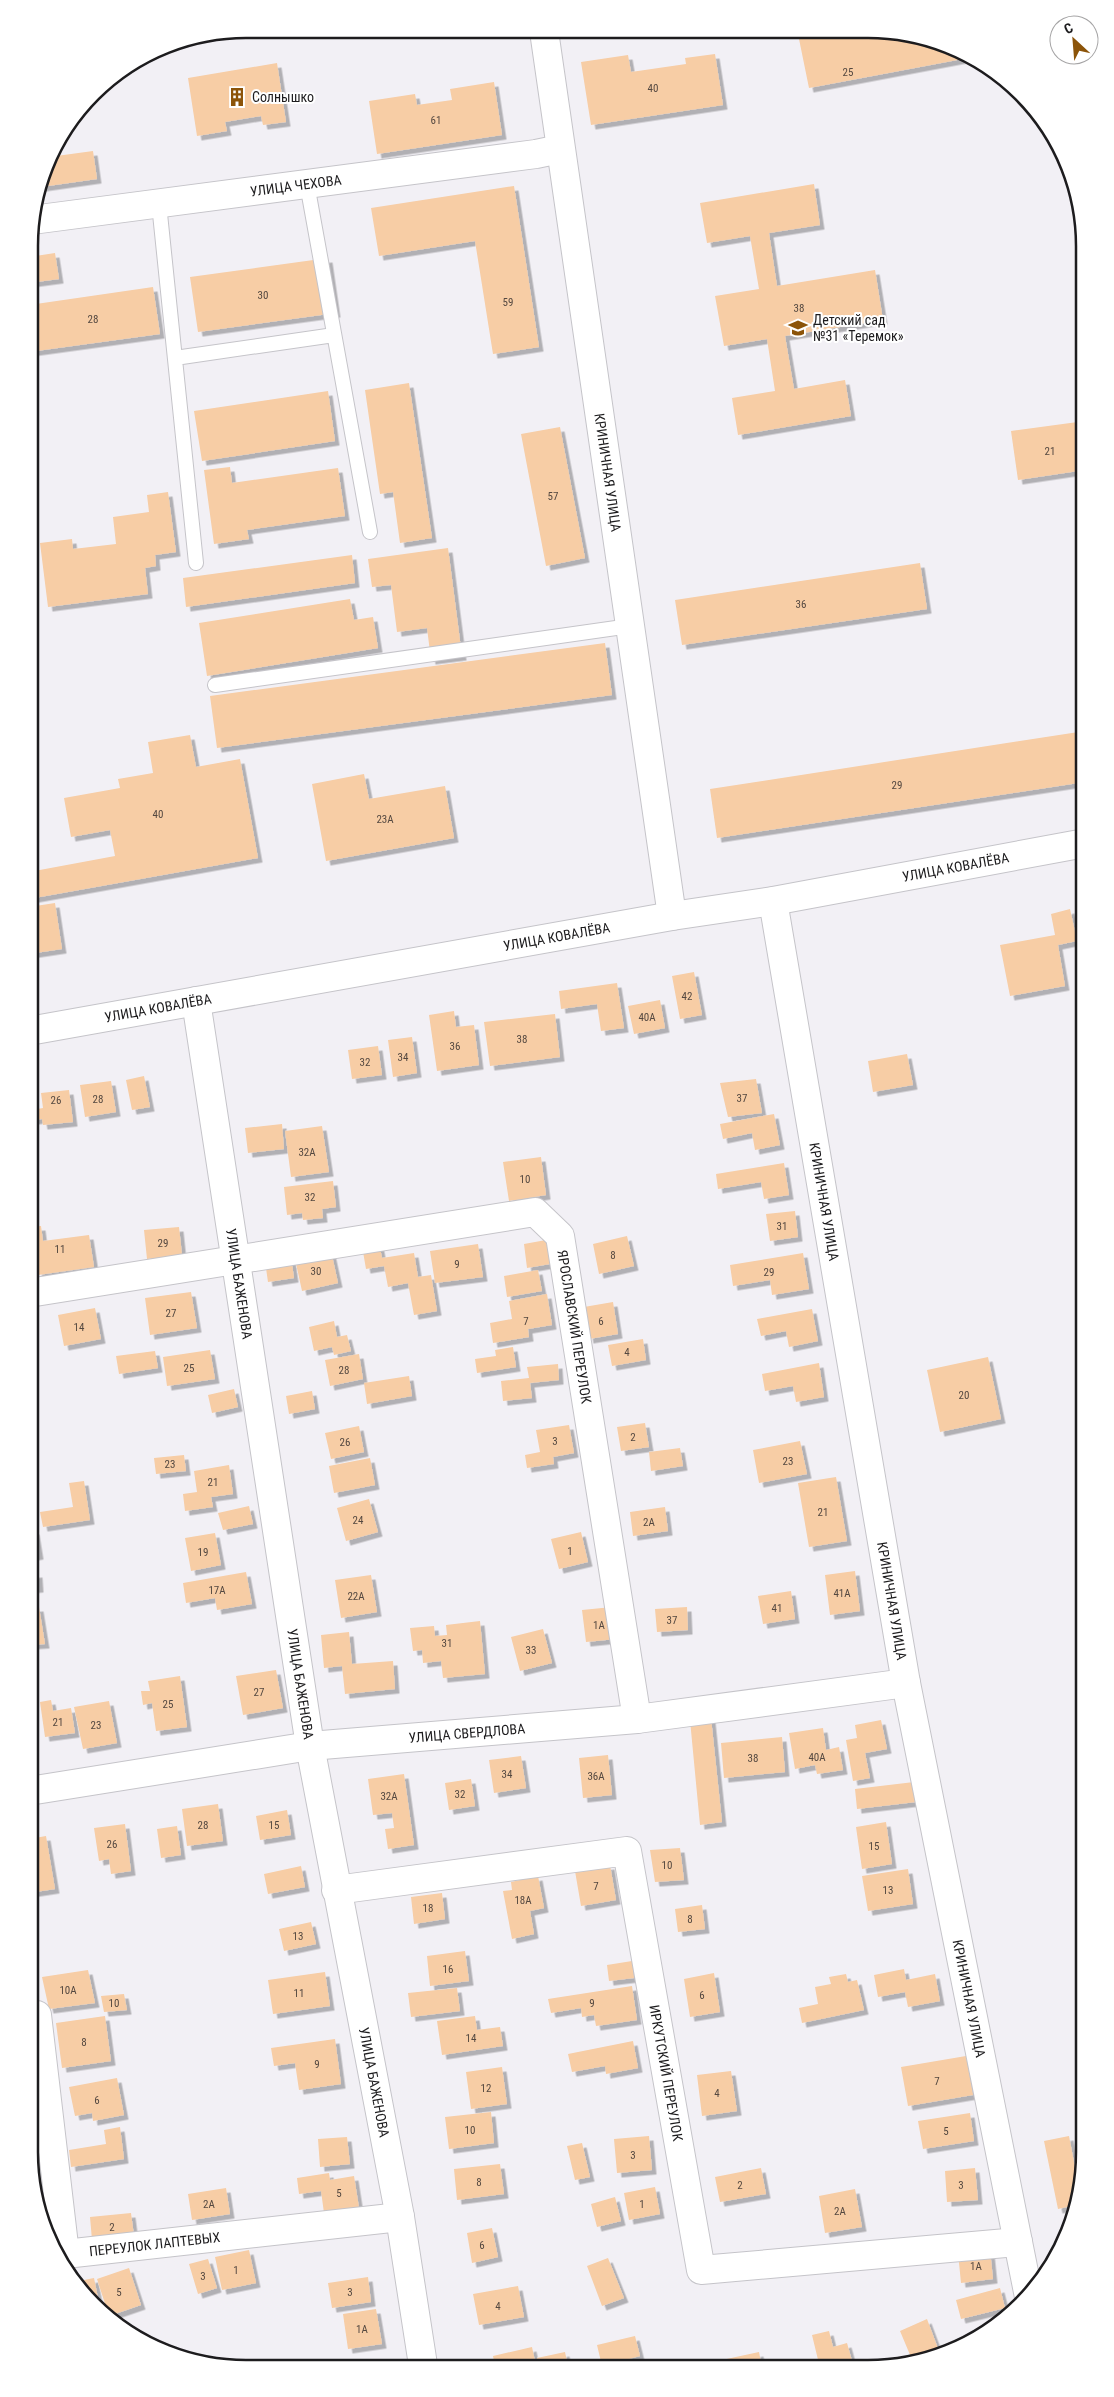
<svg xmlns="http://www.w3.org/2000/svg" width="1114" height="2397" font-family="'Roboto Condensed',sans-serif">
  <defs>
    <filter id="shadow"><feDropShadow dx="4.5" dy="4.5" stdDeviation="0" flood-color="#0004"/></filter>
  </defs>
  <rect width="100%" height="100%" fill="#f2f0f5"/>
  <path fill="#f7cda5" filter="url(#shadow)" d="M833,32L911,33L965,51L973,57L809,88L799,39Z
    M715,54L723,105L591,125L581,62L628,55L631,72L686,64L685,58Z
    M277,63L286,122L263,125L261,116L225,122L227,131L197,136L188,78Z
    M494,82L502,135L377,154L369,101L415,94L417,105L452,100L450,89Z
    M93,151L97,179L41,187L49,157Z
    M814,184L820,225L769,233L777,286L875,270L883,320L785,336L794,389L845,380L851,416L738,435L732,398L775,391L767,339L724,346L715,296L759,289L750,236L707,243L700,203Z
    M514,186L539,347L493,354L475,241L379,256L371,208Z
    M55,253L59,279L29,283V257Z
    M328,258L336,313L198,332L190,277Z
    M153,287L160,334L29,352V305Z
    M409,383L432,538L400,543L393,492L380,494L365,390Z
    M328,391L335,441L202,461L194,411Z
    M1085,421V470L1018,480L1011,431Z
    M560,427L585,558L546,566L521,434Z
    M230,467L232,483L338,468L345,516L247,530L249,539L214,544L204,470Z
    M168,492L176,552L155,555L156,566L145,568L148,594L48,607L40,543L72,539L73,549L116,544L113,517L149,512L147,495Z
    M448,548L462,656L431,660L427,628L397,632L391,585L372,587L368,559Z
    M352,555L355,583L186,607L183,578Z
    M920,563L927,609L682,645L675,600Z
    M350,599L354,620L373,617L378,648L207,676L199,623Z
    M605,643L612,695L217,748L210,696Z
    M1085,731V782L717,838L710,789Z
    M190,735L196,767L240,759L258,858L29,899V872L115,856L110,830L71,837L64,798L120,788L118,779L153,773L148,742Z
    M364,774L369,799L445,786L454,838L326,861L312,784Z
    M55,903L62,949L29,954V907Z
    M1070,909L1077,941L1058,945L1065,986L1010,996L1000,945L1055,935L1051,914Z
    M694,972L702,1015L680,1019L672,976Z
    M617,983L624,1028L601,1031L597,1004L561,1009L559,991Z
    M660,1000L665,1028L634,1034L628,1006Z
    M454,1011L456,1027L474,1025L479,1065L437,1071L429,1015Z
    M555,1014L560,1057L490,1066L484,1022Z
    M412,1037L417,1073L393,1077L388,1040Z
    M378,1046L382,1075L352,1079L348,1050Z
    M907,1054L913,1085L873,1092L868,1061Z
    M144,1076L150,1107L132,1110L126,1080Z
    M756,1079L762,1113L728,1117L720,1083Z
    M111,1081L116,1112L85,1117L80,1085Z
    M69,1090L73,1122L43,1125L42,1119L33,1120L31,1110L43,1108L41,1093Z
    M774,1114L780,1145L755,1150L752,1133L723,1139L720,1124Z
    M282,1124L284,1149L248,1153L245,1128Z
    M322,1126L329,1172L291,1177L285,1131Z
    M541,1157L546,1195L509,1201L503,1162Z
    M784,1163L789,1195L764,1199L761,1182L718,1189L716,1174Z
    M333,1181L336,1207L322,1209L323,1218L303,1220L302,1213L287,1215L284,1187Z
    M795,1211L798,1237L770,1241L766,1214Z
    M41,1226L43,1241L89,1235L94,1267L38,1275L36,1258L29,1259V1227Z
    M179,1227L182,1255L147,1259L144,1230Z
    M627,1236L634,1266L599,1274L593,1244Z
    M546,1240L550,1264L527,1268L524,1244Z
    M379,1243L382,1258L414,1253L418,1277L431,1275L437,1311L414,1315L408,1283L388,1287L384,1266L366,1269L362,1246Z
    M478,1244L483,1277L435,1283L430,1251Z
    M331,1251L338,1283L302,1291L295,1259Z
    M803,1253L809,1289L772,1295L770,1280L733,1286L730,1265Z
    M291,1257L294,1278L268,1282L265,1261Z
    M538,1270L542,1291L507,1297L504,1276Z
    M191,1292L197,1328L150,1335L145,1298Z
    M547,1294L552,1325L528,1329L529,1337L493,1343L490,1323L512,1319L509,1301Z
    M613,1302L618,1334L589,1339L584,1307Z
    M95,1308L101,1339L64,1346L58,1315Z
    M812,1309L818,1341L789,1347L786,1331L761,1336L757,1319Z
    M334,1321L337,1337L347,1335L351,1351L334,1355L332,1347L314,1351L309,1327Z
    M643,1339L646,1360L612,1366L608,1345Z
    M513,1347L516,1367L477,1373L475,1359L496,1356L495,1350Z
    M210,1350L215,1379L167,1386L163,1357Z
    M155,1351L158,1368L119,1374L116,1356Z
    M359,1354L363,1379L330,1386L325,1360Z
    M988,1357L1001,1419L940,1432L927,1370Z
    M819,1363L824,1397L796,1402L793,1386L765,1391L762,1374Z
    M558,1364L559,1380L530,1383L532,1398L503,1401L501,1381L529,1378L527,1367Z
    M409,1376L412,1396L367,1404L364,1383Z
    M234,1389L238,1407L212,1413L208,1395Z
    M312,1391L315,1409L289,1414L286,1396Z
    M645,1423L649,1447L621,1451L617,1427Z
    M569,1425L574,1453L553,1457L554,1464L527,1468L525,1455L540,1452L536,1430Z
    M359,1426L364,1452L331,1459L325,1433Z
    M800,1441L807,1474L759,1483L753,1450Z
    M680,1448L683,1466L651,1471L649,1452Z
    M184,1455L186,1471L156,1474L154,1458Z
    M370,1458L375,1485L334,1493L329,1466Z
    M229,1465L233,1494L211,1497L213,1507L185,1511L183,1494L197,1492L194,1471Z
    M836,1477L847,1541L809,1547L798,1483Z
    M84,1481L90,1520L43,1527L40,1512L73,1507L69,1483Z
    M369,1499L378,1532L346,1541L337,1508Z
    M249,1506L253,1524L223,1530L218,1513Z
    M665,1507L668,1531L633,1536L630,1512Z
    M35,1530L39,1555L29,1557V1531Z
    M581,1532L588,1562L559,1569L551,1539Z
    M215,1533L221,1565L191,1571L185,1538Z
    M855,1571L860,1611L830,1615L825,1575Z
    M246,1572L252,1604L217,1610L215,1598L186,1603L183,1583Z
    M38,1573L39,1588L29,1589V1574Z
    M371,1575L377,1612L341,1618L335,1580Z
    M791,1591L795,1619L763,1624L758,1596Z
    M39,1607L45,1644L29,1645V1608Z
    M612,1607L616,1639L586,1642L582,1610Z
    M687,1607L688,1630L657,1632L655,1609Z
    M480,1621L485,1674L443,1678L441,1661L423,1663L422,1650L413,1651L410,1628L434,1626L435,1636L447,1635L446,1625Z
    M543,1629L552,1663L520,1671L511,1637Z
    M349,1632L352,1664L393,1661L395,1689L345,1694L342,1666L324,1668L321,1635Z
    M276,1670L283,1708L243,1715L236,1676Z
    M180,1676L187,1727L156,1731L152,1703L143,1705L141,1691H150L148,1681Z
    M51,1700L53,1711L71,1708L75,1733L45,1737L40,1702Z
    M109,1701L117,1743L83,1749L74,1707Z
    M711,1718L722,1822L700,1825L690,1720Z
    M881,1720L887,1749L865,1753L870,1778L853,1781L846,1740L857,1738L855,1725Z
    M823,1728L826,1750L839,1747L843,1770L817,1774L815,1765L795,1769L789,1733Z
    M782,1737L785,1772L724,1778L721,1743Z
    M29,1749L33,1766H29Z
    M608,1755L612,1795L583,1798L579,1758Z
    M521,1756L526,1788L494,1793L489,1760Z
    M404,1774L414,1845L388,1849L385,1829L394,1828L392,1813L373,1815L368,1779Z
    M471,1779L475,1806L449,1810L445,1783Z
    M914,1782L916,1802L857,1809L855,1789Z
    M218,1804L223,1841L187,1846L182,1809Z
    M287,1810L291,1835L260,1840L256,1816Z
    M886,1822L892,1864L862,1869L856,1827Z
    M125,1824L131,1871L111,1874L109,1859L99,1861L94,1828Z
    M177,1826L181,1855L161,1858L157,1829Z
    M46,1836L55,1889L29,1893V1839Z
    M680,1848L684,1880L655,1882L650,1850Z
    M610,1865L616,1900L581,1906L575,1871Z
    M301,1866L305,1887L268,1894L264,1874Z
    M908,1869L913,1904L868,1911L862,1876Z
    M538,1876L544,1908L530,1911L534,1934L512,1939L503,1891L512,1890L511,1882Z
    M442,1893L445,1919L414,1924L411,1897Z
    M702,1905L705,1929L678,1932L675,1909Z
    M311,1922L316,1944L284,1951L279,1929Z
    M465,1951L469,1981L430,1986L427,1956Z
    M632,1961L634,1978L609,1981L607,1965Z
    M904,1969L906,1980L935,1974L940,2001L908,2007L905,1992L878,1997L874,1975Z
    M88,1970L95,2003L49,2009L42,1977Z
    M325,1972L330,2006L273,2014L268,1980Z
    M714,1973L720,2012L690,2017L684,1979Z
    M846,1974L848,1982L857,1980L864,2010L802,2023L799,2008L818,2004L815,1987L831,1984L829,1977Z
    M632,1986L637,2020L596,2026L594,2015L582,2017L581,2008L551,2013L548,1999Z
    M457,1988L460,2011L411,2017L408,1993Z
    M124,1994L127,2010L104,2012L101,1996Z
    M105,2016L111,2061L62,2068L56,2023Z
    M475,2016L477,2030L500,2027L503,2046L442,2055L437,2021Z
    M335,2039L341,2084L299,2090L295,2063L274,2066L271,2048Z
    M633,2041L638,2068L606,2074L605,2066L572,2072L568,2054Z
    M966,2056L973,2095L908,2106L901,2067Z
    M502,2067L507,2104L471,2109L466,2072Z
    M731,2071L737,2111L702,2116L697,2075Z
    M117,2078L124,2115L93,2121L92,2113L75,2116L69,2087Z
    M491,2112L494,2143L449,2149L445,2117Z
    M970,2113L974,2141L923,2149L918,2121Z
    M120,2127L124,2159L71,2167L69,2150L106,2144L104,2130Z
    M649,2136L652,2170L617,2173L614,2139Z
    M1069,2136L1079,2189L1076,2205L1058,2209L1044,2141Z
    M347,2137L350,2164L320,2167L318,2139Z
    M582,2143L590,2177L575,2180L567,2146Z
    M500,2164L504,2194L457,2200L454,2169Z
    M761,2168L766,2194L720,2202L715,2177Z
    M975,2168L978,2200L947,2202L945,2171Z
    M329,2173L330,2180L354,2176L359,2208L324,2213L321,2191L299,2194L297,2178Z
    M655,2187L660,2214L629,2220L624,2193Z
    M226,2188L230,2214L192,2220L188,2194Z
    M855,2189L862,2227L825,2233L819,2196Z
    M615,2197L621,2221L597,2227L591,2204Z
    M131,2213L134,2236L92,2240L90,2217Z
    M492,2228L498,2257L472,2263L467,2233Z
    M249,2250L256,2283L222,2290L215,2257Z
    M990,2250L993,2279L961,2283L958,2253Z
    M608,2258L624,2298L602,2306L587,2266Z
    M208,2259L217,2288L198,2294L189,2264Z
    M129,2268L141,2305L109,2316L97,2279Z
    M368,2277L371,2302L332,2308L328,2283Z
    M94,2278L101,2313L74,2282Z
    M518,2286L524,2317L479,2325L473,2294Z
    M1000,2288L1005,2308L961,2319L956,2300Z
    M376,2309L382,2344L348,2349L343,2314Z
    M927,2319L940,2354L925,2361L913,2362L900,2331Z
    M829,2331L833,2347L847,2343L854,2368H820L812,2335Z
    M635,2336L640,2356L602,2366L597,2345Z
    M532,2347L536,2366H495L493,2356Z
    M565,2352L568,2366H539L537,2358Z
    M759,2352L762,2368L709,2367L708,2363Z"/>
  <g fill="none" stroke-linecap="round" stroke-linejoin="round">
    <g stroke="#c5c4c9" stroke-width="16">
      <path id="service" d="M307,184L370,532
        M159,204L196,563
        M175,358L334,335
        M215,685L630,626"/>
    </g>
    <g stroke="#c5c4c9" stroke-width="30">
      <g id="minor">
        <path id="s1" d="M544,31L672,916"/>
        <path id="s2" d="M32,220L536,154L560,149"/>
        <path id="s3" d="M773,901L906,1683L1029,2297"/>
        <path id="s4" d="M196,1001L310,1746L400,2217L423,2365"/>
        <path id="s5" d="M29,1031L672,916L773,901L1085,843"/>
        <path id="s6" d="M29,1293L535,1212L560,1236L637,1719"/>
        <path id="s7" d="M29,1791L310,1746L637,1719L906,1683"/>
        <path id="s8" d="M336,1890L627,1851L701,2270L1018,2242"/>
        <path id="s9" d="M29,2017L37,2015L65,2254L400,2217"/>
      </g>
    </g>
    <use href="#service" stroke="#fff" stroke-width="14"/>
    <use href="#minor" stroke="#fff" stroke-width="28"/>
  </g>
  <defs>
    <g id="building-bare" transform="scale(1.5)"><path d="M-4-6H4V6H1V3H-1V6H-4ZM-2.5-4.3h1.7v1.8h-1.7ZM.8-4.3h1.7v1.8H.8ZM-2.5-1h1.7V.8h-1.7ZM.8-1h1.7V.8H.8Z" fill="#8c5409" stroke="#fff" stroke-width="2.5" paint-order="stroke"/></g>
    <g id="school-bare" transform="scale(1.5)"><path d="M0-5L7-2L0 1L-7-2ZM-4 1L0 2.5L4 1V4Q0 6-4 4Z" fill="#8c5409" stroke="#fff" stroke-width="2.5" paint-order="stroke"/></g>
  </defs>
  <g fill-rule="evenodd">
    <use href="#building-bare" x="237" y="97"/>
    <use href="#school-bare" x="798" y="328"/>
  </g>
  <g text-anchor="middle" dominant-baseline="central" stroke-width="4" stroke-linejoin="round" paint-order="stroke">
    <g font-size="11" fill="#544840">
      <text x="848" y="72">25</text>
      <text x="653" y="88">40</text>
      <text x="436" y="120">61</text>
      <text x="263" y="295">30</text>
      <text x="508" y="302">59</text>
      <text x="799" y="308">38</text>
      <text x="93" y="319">28</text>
      <text x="1050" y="451">21</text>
      <text x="553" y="496">57</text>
      <text x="801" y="604">36</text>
      <text x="897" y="785">29</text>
      <text x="158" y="814">40</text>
      <text x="385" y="819">23А</text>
      <text x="687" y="996">42</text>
      <text x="647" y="1017">40А</text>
      <text x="522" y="1039">38</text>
      <text x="455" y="1046">36</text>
      <text x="403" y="1057">34</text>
      <text x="365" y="1062">32</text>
      <text x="742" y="1098">37</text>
      <text x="98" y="1099">28</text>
      <text x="56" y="1100">26</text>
      <text x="307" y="1152">32А</text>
      <text x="525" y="1179">10</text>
      <text x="310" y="1197">32</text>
      <text x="782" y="1226">31</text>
      <text x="163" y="1243">29</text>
      <text x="60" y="1249">11</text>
      <text x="613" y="1255">8</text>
      <text x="457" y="1264">9</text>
      <text x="316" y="1271">30</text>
      <text x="769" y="1272">29</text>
      <text x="171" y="1313">27</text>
      <text x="526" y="1321">7</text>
      <text x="601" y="1321">6</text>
      <text x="79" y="1327">14</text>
      <text x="627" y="1352">4</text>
      <text x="189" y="1368">25</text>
      <text x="344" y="1370">28</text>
      <text x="964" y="1395">20</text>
      <text x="633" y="1437">2</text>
      <text x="555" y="1441">3</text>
      <text x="345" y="1442">26</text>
      <text x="788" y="1461">23</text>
      <text x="170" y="1464">23</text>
      <text x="213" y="1482">21</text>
      <text x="823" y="1512">21</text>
      <text x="358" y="1520">24</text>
      <text x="649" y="1522">2А</text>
      <text x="570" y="1551">1</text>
      <text x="203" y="1552">19</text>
      <text x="217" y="1590">17А</text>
      <text x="842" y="1593">41А</text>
      <text x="356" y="1596">22А</text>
      <text x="777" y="1608">41</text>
      <text x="672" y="1620">37</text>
      <text x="599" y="1625">1А</text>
      <text x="447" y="1643">31</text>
      <text x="531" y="1650">33</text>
      <text x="259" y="1692">27</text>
      <text x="168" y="1704">25</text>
      <text x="58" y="1722">21</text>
      <text x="96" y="1725">23</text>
      <text x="817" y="1757">40А</text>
      <text x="753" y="1758">38</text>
      <text x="507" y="1774">34</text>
      <text x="596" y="1776">36А</text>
      <text x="460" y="1794">32</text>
      <text x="389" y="1796">32А</text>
      <text x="203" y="1825">28</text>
      <text x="274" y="1825">15</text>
      <text x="112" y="1844">26</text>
      <text x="874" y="1846">15</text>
      <text x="667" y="1865">10</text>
      <text x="596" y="1886">7</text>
      <text x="888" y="1890">13</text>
      <text x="523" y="1900">18А</text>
      <text x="428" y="1908">18</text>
      <text x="690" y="1919">8</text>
      <text x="298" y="1936">13</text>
      <text x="448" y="1969">16</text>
      <text x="68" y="1990">10А</text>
      <text x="299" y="1993">11</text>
      <text x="702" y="1995">6</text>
      <text x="114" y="2003">10</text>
      <text x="592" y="2003">9</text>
      <text x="471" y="2038">14</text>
      <text x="84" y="2042">8</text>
      <text x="317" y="2064">9</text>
      <text x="937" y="2081">7</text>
      <text x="486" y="2088">12</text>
      <text x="717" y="2093">4</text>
      <text x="97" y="2100">6</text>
      <text x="470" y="2130">10</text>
      <text x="946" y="2131">5</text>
      <text x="633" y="2155">3</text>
      <text x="479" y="2182">8</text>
      <text x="740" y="2185">2</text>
      <text x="961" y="2185">3</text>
      <text x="339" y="2193">5</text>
      <text x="209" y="2204">2А</text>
      <text x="642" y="2204">1</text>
      <text x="840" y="2211">2А</text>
      <text x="112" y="2227">2</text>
      <text x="482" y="2245">6</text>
      <text x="976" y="2266">1А</text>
      <text x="236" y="2270">1</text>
      <text x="203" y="2276">3</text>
      <text x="119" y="2292">5</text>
      <text x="350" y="2292">3</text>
      <text x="498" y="2306">4</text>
      <text x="362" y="2329">1А</text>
    </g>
    <g font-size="14" fill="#1d1c1e" stroke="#fff" text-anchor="start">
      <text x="252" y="97">Солнышко</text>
      <text x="813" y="320">Детский сад<tspan x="813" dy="16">№31 «Теремок»</tspan></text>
    </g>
    <g font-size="14" fill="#1d1c1e" stroke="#fff">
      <text stroke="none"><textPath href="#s2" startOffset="266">УЛИЦА ЧЕХОВА</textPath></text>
      <text stroke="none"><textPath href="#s1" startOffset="446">КРИНИЧНАЯ УЛИЦА</textPath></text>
      <text stroke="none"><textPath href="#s5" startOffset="941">УЛИЦА КОВАЛЁВА</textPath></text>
      <text stroke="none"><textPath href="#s5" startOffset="536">УЛИЦА КОВАЛЁВА</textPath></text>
      <text stroke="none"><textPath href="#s5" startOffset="131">УЛИЦА КОВАЛЁВА</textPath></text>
      <text stroke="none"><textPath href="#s3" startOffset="305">КРИНИЧНАЯ УЛИЦА</textPath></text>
      <text stroke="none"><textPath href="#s4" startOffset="286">УЛИЦА БАЖЕНОВА</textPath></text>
      <text stroke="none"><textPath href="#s6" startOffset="639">ЯРОСЛАВСКИЙ ПЕРЕУЛОК</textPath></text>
      <text stroke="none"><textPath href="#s3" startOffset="710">КРИНИЧНАЯ УЛИЦА</textPath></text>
      <text stroke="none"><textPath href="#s4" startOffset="691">УЛИЦА БАЖЕНОВА</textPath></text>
      <text stroke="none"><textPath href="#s7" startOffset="442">УЛИЦА СВЕРДЛОВА</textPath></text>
      <text stroke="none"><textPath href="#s3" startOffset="1115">КРИНИЧНАЯ УЛИЦА</textPath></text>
      <text stroke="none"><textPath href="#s8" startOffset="519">ИРКУТСКИЙ ПЕРЕУЛОК</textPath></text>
      <text stroke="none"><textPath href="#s4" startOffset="1096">УЛИЦА БАЖЕНОВА</textPath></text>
      <text stroke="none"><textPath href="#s9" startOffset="339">ПЕРЕУЛОК ЛАПТЕВЫХ</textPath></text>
    </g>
  </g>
  <path d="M0 0H1114V2397H0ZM246 38H868A208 208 0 0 1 1076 246V2152A208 208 0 0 1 868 2360H246A208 208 0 0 1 38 2152V246A208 208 0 0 1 246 38Z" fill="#fff" fill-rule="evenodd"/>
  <path fill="none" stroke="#1d1c1e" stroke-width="2.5" d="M246 38H868A208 208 0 0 1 1076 246V2152A208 208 0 0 1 868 2360H246A208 208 0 0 1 38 2152V246A208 208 0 0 1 246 38Z"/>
  <g transform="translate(1074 40) rotate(334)"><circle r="24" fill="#ffffff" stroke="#a5a4a5"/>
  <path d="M0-4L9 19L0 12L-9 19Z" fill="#8c5409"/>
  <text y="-8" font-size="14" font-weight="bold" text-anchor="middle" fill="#1d1c1e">С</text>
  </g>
</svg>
